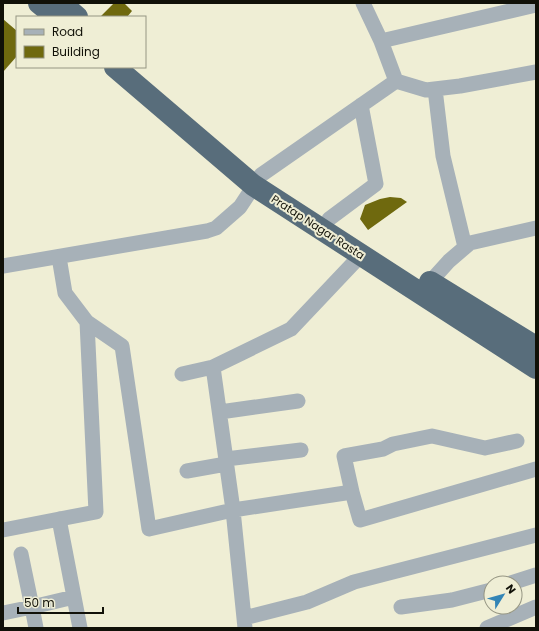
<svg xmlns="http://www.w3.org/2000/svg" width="539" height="631" font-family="Poppins,sans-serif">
  <rect width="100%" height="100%" fill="#efeed5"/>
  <path fill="#6f690e" d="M114,3H124L132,11L127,17H100Z
    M3,19L17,31V56L3,72Z
    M390,197L401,198L407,202L368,230L360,219L365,205L380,199Z"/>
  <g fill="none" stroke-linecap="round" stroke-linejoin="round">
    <path stroke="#a7b1b8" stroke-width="15" d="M363,3L381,41L396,81
      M381,41L536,5
      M435,89L443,156L465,247
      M329,219L376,184L361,105
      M59,257L65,293L87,322
      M3,266L207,231L216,228L240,207L261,175L396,81L426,90L460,86L536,72
      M430,282L449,261L470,243L536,228
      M182,374L213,367
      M220,412L298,401
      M226,459L301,450
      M187,471L226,464
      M352,492L344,456L383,449L393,444L432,436L485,448L517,441
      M59,519L80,628
      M3,530L96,512L87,322L122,346L149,529L233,510L213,367L291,329L361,255
      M511,583L536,575
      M401,607L452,600L491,590
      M3,613L32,607L21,554
      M244,618L307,602L354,582L536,535
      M36,628L32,607L74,597
      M245,628L233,510L352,492L360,520L536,469
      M487,628L536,607"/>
    <path stroke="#586d7b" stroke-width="22" d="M39,3L56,17
      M61,3L77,17
      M115,67L253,185L536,368
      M430,282L536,347"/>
  </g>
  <g text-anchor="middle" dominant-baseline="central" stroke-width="4" stroke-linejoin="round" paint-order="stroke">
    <g font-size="11" fill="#111108" stroke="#efeed5">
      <text transform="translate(318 227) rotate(33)">Pratap Nagar Rasta</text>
    </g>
  </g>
  <rect width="539" height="631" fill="none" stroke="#111108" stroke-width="8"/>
  <rect x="16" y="16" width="130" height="52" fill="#efeed5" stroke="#969683"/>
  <rect x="24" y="29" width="20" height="6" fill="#a7b1b8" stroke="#969683"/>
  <text x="52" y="36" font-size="12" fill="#111108">Road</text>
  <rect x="24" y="46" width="20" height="12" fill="#6f690e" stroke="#969683"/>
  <text x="52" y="56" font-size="12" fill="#111108">Building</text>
  <g transform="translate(503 595) rotate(53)"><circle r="19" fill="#efeed5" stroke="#969683"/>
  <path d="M0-3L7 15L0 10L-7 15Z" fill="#3385b6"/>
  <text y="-6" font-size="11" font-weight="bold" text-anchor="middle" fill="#111108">N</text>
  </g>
  <path d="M18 607v6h85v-6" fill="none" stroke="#111108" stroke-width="2"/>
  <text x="24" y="607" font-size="12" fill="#111108" stroke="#efeed5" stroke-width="3" paint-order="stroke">50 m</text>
</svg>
